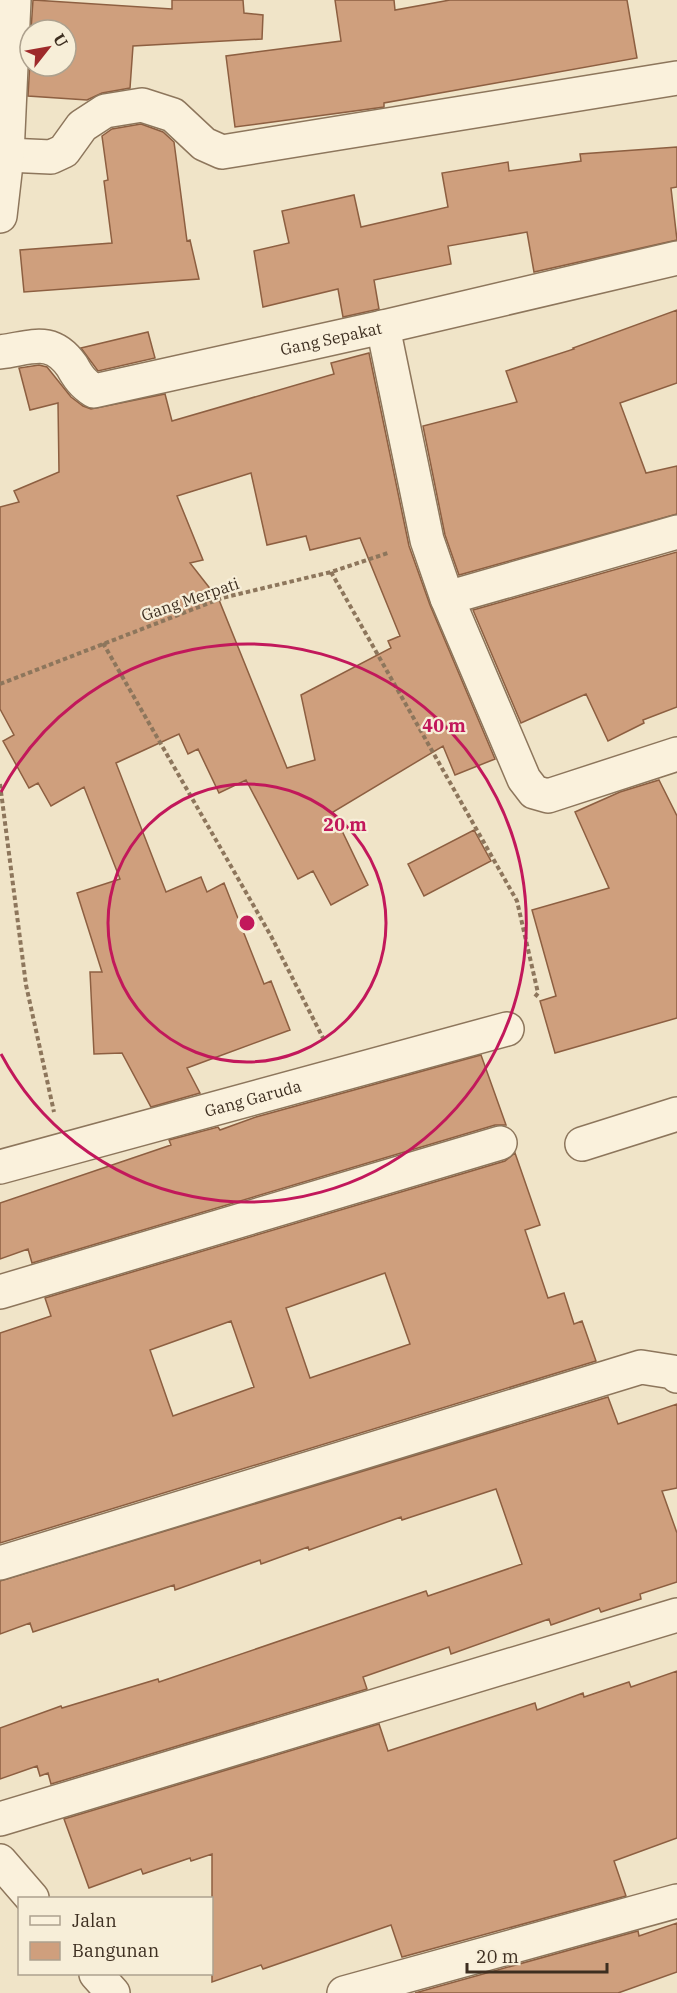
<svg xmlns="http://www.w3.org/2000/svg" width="677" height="1993" font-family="'IBM Plex Serif',serif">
  <rect width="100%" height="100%" fill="#f0e4c8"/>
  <path fill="#cf9f7d" stroke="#8d5f41" stroke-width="1.5" fill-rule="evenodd" d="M33,0L172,9V0H243L244,13L263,15L262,39L133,46L130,88L102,93L87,100L28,96L30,61V66H66V30H31Z
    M335,0H394L395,10L450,0H627L637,58L384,103V107L235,127L226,56L341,41Z
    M141,124L163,132L174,142L187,241L190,240L199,279L24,292L20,250L112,243L104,181L108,180L102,136L112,129Z
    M677,147V187L671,188L677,240L534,272L527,232L448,246L451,264L374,280L379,309L343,317L338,289L263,307L254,251L289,243L282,211L354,195L361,227L448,207L442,173L508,162L509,171L581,161L580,154Z
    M677,310V383L620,403L646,473L677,466V514L459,575L445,535L423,426L517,402L506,371L574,349L573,348Z
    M148,332L155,358L98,371L81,348Z
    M369,353L409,546L430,605L495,759L455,775L443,746L333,812L368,885L331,905L313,871L298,879L246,780L219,793L198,749L188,754L179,734L116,763L166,892L201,877L207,892L224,883L264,984L271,981L290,1030L187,1068L200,1093L151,1107L122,1053L94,1054L90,972H102L77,893L120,879L84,787L51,806L38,783L29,788L3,741L14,735L0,709V507L19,502L14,491L59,472L58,403L30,410L19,368L39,365L47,367L71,397L83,406L91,409L165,394L172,421L334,374L331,363ZM251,473L267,545L306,536L310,550L360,538L400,636L388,641L391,648L301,695L315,760L287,768L219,600L190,563L203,560L177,496Z
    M677,552V707L643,720L644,723L608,741L586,694L521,723L473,610Z
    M659,780L677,816V1018L555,1053L540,1001L556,996L532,910L609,888L575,812L620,792Z
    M474,830L491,861L424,896L408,864Z
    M481,1055L506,1125H495L32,1263L28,1249L0,1259V1203L171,1145L169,1140L218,1127L220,1130L256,1117Z
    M515,1153L540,1225L525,1230L548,1298L564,1293L574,1324L582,1321L596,1361L0,1543V1333L51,1316L45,1298L505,1161ZM385,1273L410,1344L310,1378L286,1308ZM231,1321L254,1387L173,1416L150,1350Z
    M608,1397L618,1424L677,1404V1488L662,1491L677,1533V1582L640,1594L641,1599L601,1612L599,1608L551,1625L549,1619L451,1654L449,1647L363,1677L367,1689L51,1784L48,1773L40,1776L37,1766L0,1779V1728L61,1706L62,1708L158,1679L159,1682L426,1591L428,1596L522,1564L496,1489L402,1520L401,1517L309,1550L308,1547L261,1564L260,1560L175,1590L174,1585L33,1632L30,1623L0,1634V1581Z
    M677,1671V1838L614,1861L626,1896L402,1957L391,1925L263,1969L261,1965L212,1982V1854L191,1861L190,1858L143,1874L141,1869L89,1888L64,1819L379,1724L388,1751L535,1703L537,1710L583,1693L584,1697L629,1682L631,1687Z
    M677,1923V1972L618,1993H415L638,1931L639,1936Z"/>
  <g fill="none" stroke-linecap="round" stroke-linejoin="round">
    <g stroke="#8d765c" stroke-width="36">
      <g id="street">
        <path d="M7,155L51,157L64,151L82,126L105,111L142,105L173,115L204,144L222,152L677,78"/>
        <path d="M0,216L7,155L14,0"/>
        <path d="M383,327L427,540L447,598L524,779L534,792L548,796L677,754"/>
        <path id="s1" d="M0,352C32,348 51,336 72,366C78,377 83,384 94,391L383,327L677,258"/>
        <path d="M447,598L677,532"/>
        <path d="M582,1144L677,1114"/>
        <path id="s2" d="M0,1167L507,1029"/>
        <path d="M0,1292L500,1143"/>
        <path d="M0,1563L641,1367L673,1372L677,1376"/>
        <path d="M0,1819L677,1615"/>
        <path d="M0,1861L32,1898"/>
        <path d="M96,1974L113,1993"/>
        <path d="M344,1993L677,1901"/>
      </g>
    </g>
    <path stroke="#8d765c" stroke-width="4" stroke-dasharray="4.5 3" stroke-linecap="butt" d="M331,572L517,901L538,993L534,998
      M103,643L271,936L323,1038
      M0,684L222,598L331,572L388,553
      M0,784L26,985L54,1112"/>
    <use href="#street" stroke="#faf1dc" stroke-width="33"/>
  </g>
  <g fill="none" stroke="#c2185b" stroke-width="3">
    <circle cx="247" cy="923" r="139"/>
    <path d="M1 792A279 279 0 1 1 1 1054"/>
  </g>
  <g text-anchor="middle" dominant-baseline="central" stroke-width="4.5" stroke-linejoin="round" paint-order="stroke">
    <g font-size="16" fill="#3d2e20" stroke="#f7eed8">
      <text stroke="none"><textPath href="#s1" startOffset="356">Gang Sepakat</textPath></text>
      <text transform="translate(190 599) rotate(-19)">Gang Merpati</text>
      <text stroke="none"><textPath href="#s2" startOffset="262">Gang Garuda</textPath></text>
    </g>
  </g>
  <circle cx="247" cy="923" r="9" fill="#c2185b" stroke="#f7eed8" stroke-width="3"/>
  <g font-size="18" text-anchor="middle" font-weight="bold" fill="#c2185b" stroke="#f7eed8" stroke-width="4.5" stroke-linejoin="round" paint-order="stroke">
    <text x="444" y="732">40 m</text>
    <text x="345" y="831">20 m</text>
  </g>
  <rect x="18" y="1897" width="195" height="78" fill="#f7eed8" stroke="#ada18e" stroke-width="1.5"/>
  <rect x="30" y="1916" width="30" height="9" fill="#faf1dc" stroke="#ada18e" stroke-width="1.5"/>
  <text x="72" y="1927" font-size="18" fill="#3d2e20">Jalan</text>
  <rect x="30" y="1942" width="30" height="18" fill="#cf9f7d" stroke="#ada18e" stroke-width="1.5"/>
  <text x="72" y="1957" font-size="18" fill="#3d2e20">Bangunan</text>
  <g transform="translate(48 48) rotate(59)"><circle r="28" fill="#f7eed8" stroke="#ada18e" stroke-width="1.5"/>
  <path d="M0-4.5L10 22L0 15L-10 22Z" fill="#9e2a2b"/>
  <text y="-9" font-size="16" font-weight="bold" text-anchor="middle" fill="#3d2e20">U</text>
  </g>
  <path d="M467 1963v9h140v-9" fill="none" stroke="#3d2e20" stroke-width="3"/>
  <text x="476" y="1963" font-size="18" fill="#3d2e20" stroke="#f7eed8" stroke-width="4.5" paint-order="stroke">20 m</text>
</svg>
